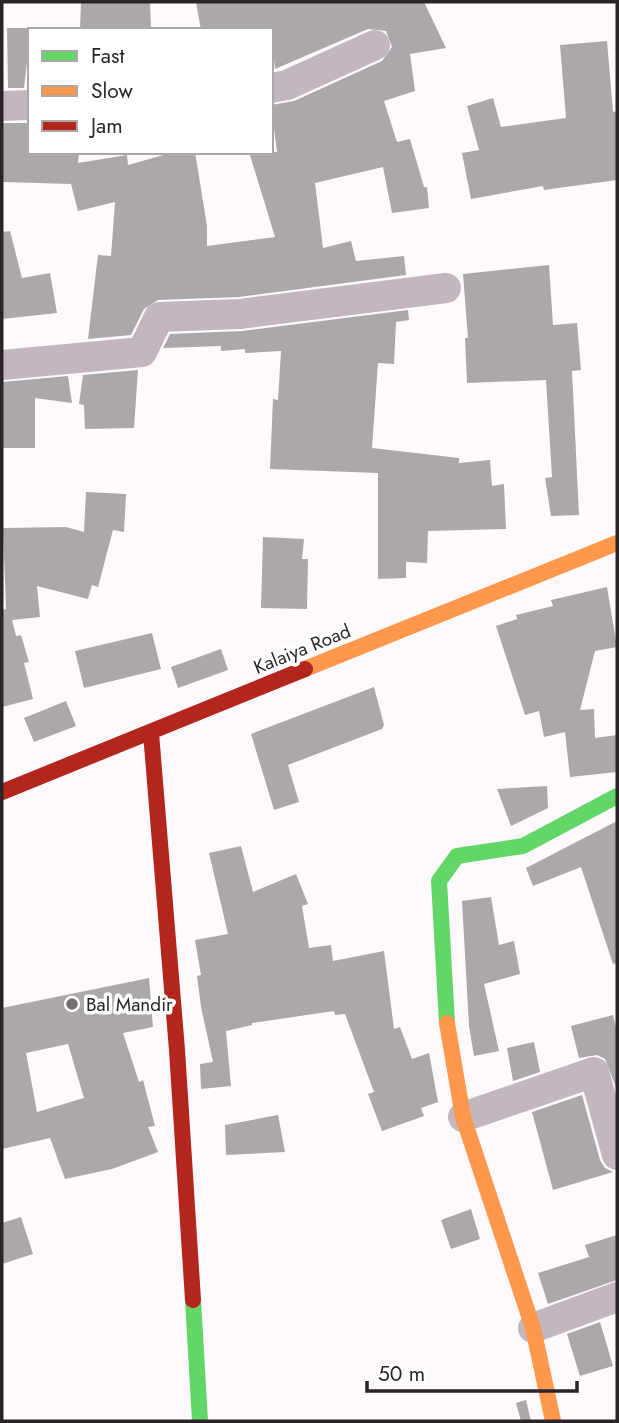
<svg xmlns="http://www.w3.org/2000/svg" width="619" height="1423" font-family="Jost,sans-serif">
  <rect width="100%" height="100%" fill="#fef9fc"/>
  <path fill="#aca7aa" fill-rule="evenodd" d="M81,2H150L151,30H80Z
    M196,2H424L446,48L410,54L415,91L384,101L397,142L410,139L424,187H427L429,208L392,213L383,167L315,183L323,248L351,241L356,261L404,256L406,275L239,297L158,300L144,309L131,335L88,339L98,255L111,256L115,202L78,211L71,184L2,182V123H30V152H79L78,163L127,155L128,165L174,152H195L207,226V246L275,237L249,152H277L271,105L294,101L382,61L392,47L386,31L368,29L275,69L271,30H201Z
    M7,28H31L24,88H8Z
    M607,41L613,112L617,111V180L544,190L543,186L471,199L462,153L479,150L467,106L493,98L501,127L566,118L560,45Z
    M10,231L22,278L50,273L57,313L2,319V232Z
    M549,265L553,325L577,323L581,370L572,371L579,515L551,516L545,478L552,477L546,380L467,383L465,338H468L463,274Z
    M408,310L409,320L396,322L394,364L378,363L372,448L459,458V463L490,460L492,486L504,484L506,529L428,531L427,563L406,562V578L378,579V473L270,469L273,399L278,400L281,351L245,353V349L221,351V346L163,348L170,334L242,331Z
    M138,370L134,428L85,429L84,405L79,404L83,375Z
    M68,376L72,403L35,398V448H2V382Z
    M86,492L126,494L124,532L113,530L98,587L92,585L88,599L37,586L40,617L12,620L16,636L21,635L29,662L24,663L33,699L2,707V610L6,609L3,528L66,527L84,532Z
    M263,537L304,539L302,559H308L307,609L261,608Z
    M607,587L617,647L595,651L580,710L594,709L595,738L617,735V772L570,777L565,732L544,737L539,711L525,715L496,626L517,619L516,615L553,606L551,600Z
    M152,633L161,669L84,688L75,651Z
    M221,649L228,670L178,688L171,667Z
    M374,687L384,725L382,729L288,765L299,802L274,810L251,734Z
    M66,701L76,726L34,742L24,718Z
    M547,786L548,808L511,826L497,789Z
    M617,821V963L613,964L581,867L533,886L526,868Z
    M241,846L253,892L296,874L308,904L302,906L309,948L331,945L333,961L384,951L394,1029L400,1027L412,1059L429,1053L438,1102L421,1108L424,1116L382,1131L368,1094L374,1092L345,1014L335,1015L334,1011L252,1023V1025L226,1031L231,1086L201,1089L200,1064L213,1062L201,1007L197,976L201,975L195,940L228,934L209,853Z
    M491,897L499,945L514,941L520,974L484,984L499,1051L474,1056L469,1026L462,901Z
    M149,978L153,1027L123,1033L139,1082L143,1080L155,1126L148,1127L158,1152L112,1169L65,1179L50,1138L2,1149V1008ZM68,1044L84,1098L37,1112L26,1053Z
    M613,1015L617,1032V1090L605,1059L597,1055L579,1058L571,1026Z
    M534,1042L540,1072L513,1081L507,1048Z
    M582,1095L600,1160L605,1168L613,1172L553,1190L532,1112Z
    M278,1115L285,1152L226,1155L225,1125Z
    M471,1209L480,1239L451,1249L441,1220Z
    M21,1217L33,1254L2,1264V1223Z
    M617,1235V1280L548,1304L538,1273L589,1257L585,1245Z
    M600,1322L613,1366L580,1376L567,1334Z
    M526,1400L531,1421H521L516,1403Z"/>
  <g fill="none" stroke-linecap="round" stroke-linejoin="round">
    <path stroke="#c2b7be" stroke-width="30" d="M271,88L287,85L375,45
      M2,106L30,105
      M2,365L142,352L159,317L240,314L446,288
      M463,1117L594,1072L617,1155
      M533,1328L617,1297"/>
    <path stroke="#63d668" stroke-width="16" d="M447,1023L439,881L457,856L523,846L617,796
      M193,1300L200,1421"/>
    <path stroke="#ff974d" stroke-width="16" d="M305,669L617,543
      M447,1023L463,1117L533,1328L553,1421"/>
    <path stroke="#b3261e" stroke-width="16" d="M151,733L177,1050L193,1300
      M2,792L305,669"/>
  </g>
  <circle fill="#746f72" stroke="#fff" stroke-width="2.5" cx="72" cy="1004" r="7"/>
  <g text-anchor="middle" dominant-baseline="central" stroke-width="7" stroke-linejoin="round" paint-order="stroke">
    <g font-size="19" fill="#2a2428" stroke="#fff">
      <text transform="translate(302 649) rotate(-22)">Kalaiya Road</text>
    </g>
    <g font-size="19" fill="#2a2428" stroke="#fff" text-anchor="start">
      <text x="86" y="1004">Bal Mandir</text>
    </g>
  </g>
  <rect width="619" height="1423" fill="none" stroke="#2a2428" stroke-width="7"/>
  <rect x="28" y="28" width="245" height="126" fill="#ffffff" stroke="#aaa7a9" stroke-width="2"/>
  <rect x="42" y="51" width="35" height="10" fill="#63d668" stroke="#aaa7a9" stroke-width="2"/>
  <text x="91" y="63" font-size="21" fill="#2a2428">Fast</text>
  <rect x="42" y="86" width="35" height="10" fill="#ff974d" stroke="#aaa7a9" stroke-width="2"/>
  <text x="91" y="98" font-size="21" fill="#2a2428">Slow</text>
  <rect x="42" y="121" width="35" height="10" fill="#b3261e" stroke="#aaa7a9" stroke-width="2"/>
  <text x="91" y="133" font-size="21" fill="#2a2428">Jam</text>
  <path d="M367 1381v10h210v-10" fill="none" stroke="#2a2428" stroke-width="3.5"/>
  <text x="378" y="1381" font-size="21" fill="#2a2428" stroke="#ffffff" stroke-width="5" paint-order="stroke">50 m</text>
</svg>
